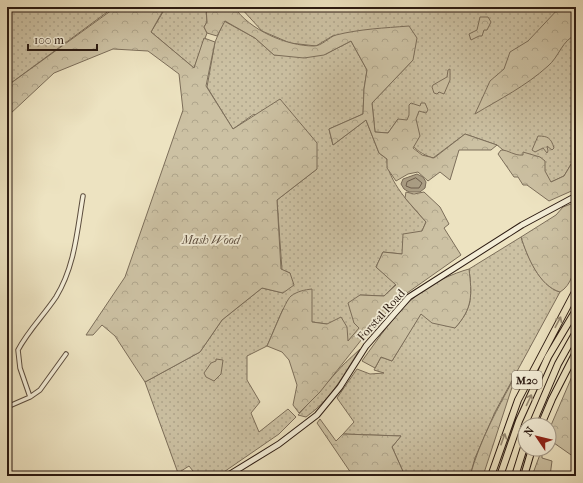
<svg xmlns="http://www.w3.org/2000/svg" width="583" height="483" font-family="'IM FELL French Canon',serif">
  <defs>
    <pattern id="grass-dots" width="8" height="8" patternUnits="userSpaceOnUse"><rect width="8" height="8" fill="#ccc1a3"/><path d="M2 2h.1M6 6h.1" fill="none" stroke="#afa58b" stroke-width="1.8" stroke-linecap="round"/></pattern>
    <pattern id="forest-crowns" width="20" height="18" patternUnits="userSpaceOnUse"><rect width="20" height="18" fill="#ccc1a3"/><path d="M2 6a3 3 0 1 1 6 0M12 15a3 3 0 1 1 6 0" fill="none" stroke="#afa58b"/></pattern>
  </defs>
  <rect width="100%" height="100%" fill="#ede3c1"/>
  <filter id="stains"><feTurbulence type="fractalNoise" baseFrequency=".005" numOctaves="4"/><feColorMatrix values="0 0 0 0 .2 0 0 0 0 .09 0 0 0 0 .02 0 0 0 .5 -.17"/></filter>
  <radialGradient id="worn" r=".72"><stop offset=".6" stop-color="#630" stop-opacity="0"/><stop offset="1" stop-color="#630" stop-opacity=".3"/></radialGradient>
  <path fill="url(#grass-dots)" stroke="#7c6e5a" d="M7,7H114L7,86Z
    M166,7H206L207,22L204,27L207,33L194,68L151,32Z
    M240,7H576V156L564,176L551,182L524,167L497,145L465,134L433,158C411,151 408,139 398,119L388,133L375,132L372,103L413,60L334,35L316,46L290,43L262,31Z
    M224,21L255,38L274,55L326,54L351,41L367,70L364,89L363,114L329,129L333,145L366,120L379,153L387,159C387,181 412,206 426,222L422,231L402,254L383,252L376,267L396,284L384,296L360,295V328L348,341L327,324L312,322L283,309L267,346L247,356V380L260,402L251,413L259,432L288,409L296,417L279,434L218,476H197L189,466L178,473L145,382L200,352L222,320L262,288L283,293L290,273L282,270L277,200L317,169L254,114L233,129L207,87L215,42Z
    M521,237C527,255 539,286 560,292L495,412L475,458L470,476H405L392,447L401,436L343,434L354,422L337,398L357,369L370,374L384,373L374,370L381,357L392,361L421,313L455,328C473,308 472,295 469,269Z
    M360,349C344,374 331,400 306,417L298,415L343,365Z"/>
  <path fill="url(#forest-crowns)" stroke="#7c6e5a" d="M116,7H165L151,32L194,68L204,38L215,42L206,86L233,129L280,99L317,143V169L277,200L281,269L290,273L294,285L283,293L262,288L222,320L200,352L145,382L115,336L102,325L93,335H86L125,277L183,110L179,74L148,51L113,49L54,73L10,114L7,119V86Z
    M206,7H234C250,30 286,46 314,46C322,46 329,37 336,35C360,29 384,28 409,26L417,38L413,60L372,103L375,132L388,133L398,119L407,120L409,115V105L411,103L420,106L421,103H425L428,110L426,113L419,111L416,119L420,136L413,148L422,155L434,158L465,134L497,145L491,150H459L450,180L440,172L428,181L418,172L408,174L396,181L387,168V159L379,153L366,120L333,145L329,129L363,114L364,89L367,70L351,41L324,55L304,58L274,55L255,38L225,21L217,36L207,33L204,27L207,22Z
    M560,7H576V35C562,40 559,57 548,66C526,86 500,99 475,114L490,81L504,69L510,52L528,41Z
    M480,17H488L491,22L487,30H484L482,36H479L471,40L469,34L477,30Z
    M450,69V80L444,94L439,92L437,94L434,93L432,87L433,85L447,77L448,70Z
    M538,136C548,136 551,138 554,148L552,150L547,146L548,151L547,153L543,148L535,152L532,150Z
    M501,150C509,150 514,156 523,155V152L540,157L545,161V171L551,182L564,176L576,156V189L549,201L527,185H523L518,177H514L498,154Z
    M406,192L414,194L424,192L440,207L449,224L444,228L461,255L400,298L362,339L320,392L299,413L293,405L297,385L289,360L282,352L267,346C272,336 285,301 291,296C298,291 304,290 312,289V322L327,324L341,317L347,327L348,341L359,328L354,323L348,303L360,295L384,296L396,285L376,267L383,252L402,254L403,234L422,231L426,222L405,198Z
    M576,202C576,226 583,279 560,292C539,286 527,256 521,237L556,215L563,207Z
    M469,269C472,295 473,308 455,328L432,323L421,314L392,361L381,357L375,368L362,361C378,339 396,312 417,295C429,284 454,273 469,269Z
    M576,367V456L574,457L554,443L549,445V430Z
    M516,375L483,476H470C480,440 498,407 516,375Z
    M320,419L336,441L343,434L401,436L392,447L405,476H353L317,423Z
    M542,449V458L552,461L550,476H532Z"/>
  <path fill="#ccc1a3" stroke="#7c6e5a" d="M216,359L223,360L221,374L214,381L206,377L204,373L211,363L216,361Z"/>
  <path fill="#ab9f86" stroke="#786a58" d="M417,174L423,177L426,182L425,188L420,192H409L404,189L401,184L403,179Z"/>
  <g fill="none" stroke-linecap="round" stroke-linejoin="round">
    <path stroke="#6c5d4c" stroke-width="1" d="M416,178L422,183L419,188H411L406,186L407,182Z"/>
    <g stroke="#5c4d3e" stroke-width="5.5">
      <path id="street" d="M30,397L40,390L66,354
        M7,407L30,397L20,368L18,350C28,331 44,315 56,297C75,266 77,231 83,196"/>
    </g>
    <g stroke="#2c1b12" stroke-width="7">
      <path id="secondary" d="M227,476L279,444L317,415L340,387L366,346L409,297L522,225L576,196"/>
    </g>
    <g stroke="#2c1b12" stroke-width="8">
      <path id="highway" d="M532,425L558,364L576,332
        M541,425L552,399L576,352
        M491,476L518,400L576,290
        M500,476L519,421L548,357L576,310
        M515,476L525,444
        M524,476L532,449"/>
    </g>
    <use href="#street" stroke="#f3edd7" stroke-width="3.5"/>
    <use href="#secondary" stroke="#f3edd7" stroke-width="5"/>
    <use href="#highway" stroke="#ede3c1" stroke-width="6"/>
  </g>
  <defs><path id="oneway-shaft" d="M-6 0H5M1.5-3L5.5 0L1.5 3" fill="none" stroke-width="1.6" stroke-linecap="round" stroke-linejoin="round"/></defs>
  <g stroke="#968972">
    <use href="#oneway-shaft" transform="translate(558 322) rotate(-62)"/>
    <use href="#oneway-shaft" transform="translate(529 400) rotate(-65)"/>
    <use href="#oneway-shaft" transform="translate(503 439) rotate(-70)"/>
  </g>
  <g text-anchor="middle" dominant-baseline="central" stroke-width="3.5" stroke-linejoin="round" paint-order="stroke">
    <rect fill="#f3edd7" stroke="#685a4d" stroke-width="1" x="512" y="371" width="30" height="18" rx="3"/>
    <g font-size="11" font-weight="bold" fill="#2c1b12">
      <text x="527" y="380">M20</text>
    </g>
    <g font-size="12" font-style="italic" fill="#5c4d3e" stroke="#f3edd7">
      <text x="211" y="240">Mash Wood</text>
    </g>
    <g font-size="12" fill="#2c1b12" stroke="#f3edd7">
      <text transform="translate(381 315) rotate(-48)">Forstal Road</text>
    </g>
  </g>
  <rect width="583" height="483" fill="none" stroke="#ede3c1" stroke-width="24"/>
  <rect x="8" y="8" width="567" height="467" fill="none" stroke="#2c1b12" stroke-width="2"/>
  <rect x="12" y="12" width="559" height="459" fill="none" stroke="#2c1b12"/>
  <g transform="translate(537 437) rotate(305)"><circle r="19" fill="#f3edd7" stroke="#a39988"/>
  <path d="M0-3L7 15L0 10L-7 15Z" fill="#8f2418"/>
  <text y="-6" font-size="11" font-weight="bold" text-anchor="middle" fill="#2c1b12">N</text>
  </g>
  <path d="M28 44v6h69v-6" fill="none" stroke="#2c1b12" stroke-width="2"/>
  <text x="34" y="44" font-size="12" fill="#2c1b12" stroke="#f3edd7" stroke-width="3" paint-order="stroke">100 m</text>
  <rect width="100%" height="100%" filter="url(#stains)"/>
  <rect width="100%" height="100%" fill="url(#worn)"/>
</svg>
